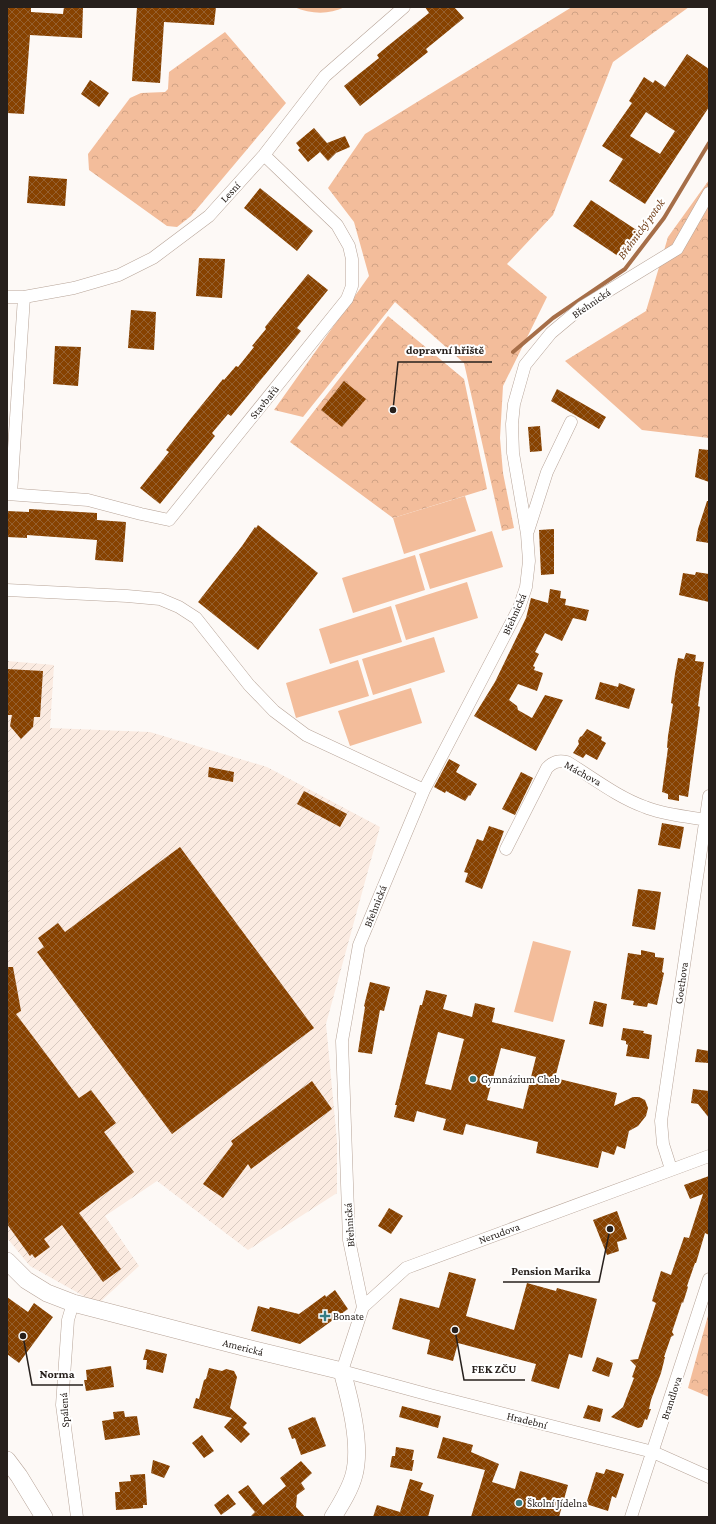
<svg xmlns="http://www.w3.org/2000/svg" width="716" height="1524" font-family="'Crimson Pro',serif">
  <defs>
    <pattern id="industrial-furrows" width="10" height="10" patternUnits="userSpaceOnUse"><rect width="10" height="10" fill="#fbebe1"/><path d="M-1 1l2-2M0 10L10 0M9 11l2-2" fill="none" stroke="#d7c9c0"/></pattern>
    <pattern id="forest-crowns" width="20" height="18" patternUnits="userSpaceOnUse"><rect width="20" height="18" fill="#f3bd9b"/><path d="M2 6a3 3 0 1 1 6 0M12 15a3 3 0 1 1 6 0" fill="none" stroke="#d0a285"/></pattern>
    <pattern id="building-cross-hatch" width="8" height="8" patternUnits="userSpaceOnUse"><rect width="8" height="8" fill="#874200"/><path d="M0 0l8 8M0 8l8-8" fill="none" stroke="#95602f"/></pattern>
  </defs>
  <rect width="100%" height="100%" fill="#fdf9f6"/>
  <path fill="url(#industrial-furrows)" d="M7,661L54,665L50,728L150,732L267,767L380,827L326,1024L337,1141V1193L248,1250L157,1181L105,1216L139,1266L98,1304L30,1266L7,1238Z"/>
  <path fill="#f3bd9b" d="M294,7H345C328,15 311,14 294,7Z
    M465,496L476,531L404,554L393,518Z
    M492,531L503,567L430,589L419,554Z
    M415,555L425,590L353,613L342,578Z
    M467,582L478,618L406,640L395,605Z
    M391,606L402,642L330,664L319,629Z
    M434,637L445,672L373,695L362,659Z
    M358,660L369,696L296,718L286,683Z
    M411,688L422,723L350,746L338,711Z
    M533,941L571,951L553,1022L514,1012Z"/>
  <path fill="url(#forest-crowns)" d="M572,7H689L613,62L553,215L507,264L547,297L503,386L500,438L503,473L514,528L502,531L464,363L395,302L303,417L274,410L369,276L354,222L328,188L365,134Z
    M225,32L286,103L191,216L177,227L167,226L89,170L88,154L130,98L141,93L165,92L168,89L169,72Z
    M709,180V438L642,430L565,361L646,311L668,237Z
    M388,316L464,379L487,489L393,518L290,442Z
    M709,1312V1397L688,1388Z"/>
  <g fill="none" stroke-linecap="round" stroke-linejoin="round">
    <path stroke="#a66e48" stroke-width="4" d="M513,352L553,318L625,269L664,218L709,143"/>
  </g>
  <path fill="url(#building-cross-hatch)" fill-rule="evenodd" d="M8,7H31V12L63,14L64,7H83L82,38L30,35L24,114L7,113Z
    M137,7H216L214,25L164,22L160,83L132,81Z
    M425,7H454L464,18L426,49L428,52L360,106L344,86L379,58L377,55L389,45L429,13Z
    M687,54L709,69V107L645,204L609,181L623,159L602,146L632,103L629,101L644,77L653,83L655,80L665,87ZM646,112L675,131L660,154L630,136Z
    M90,80L109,93L99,107L81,94Z
    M314,128L327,143L345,136L350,147L336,153L328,161L320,152L308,162L298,150L300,148L296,143Z
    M29,176L67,179L65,206L27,203Z
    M260,188L313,231L297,251L244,208Z
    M591,200L638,231L621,258L573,226Z
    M199,258L225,259L222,298L196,296Z
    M308,274L328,290L297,328L301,331L231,416L228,414L212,433L215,436L160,504L140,488L169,452L166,450L192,417L223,379L224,380L236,366L238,367L254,347L252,346L266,329L265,327Z
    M131,310L156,312L154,350L128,348Z
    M55,346L81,347L78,386L53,384Z
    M344,381L366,399L342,427L321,410Z
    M557,389L606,417L599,429L551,401Z
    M540,426L542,451L530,452L528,427Z
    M699,449L709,450V482L695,477Z
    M707,501H709V543L696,541L698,529Z
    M29,509L97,513V520L126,522L123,562L95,560L97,540L27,535V538L7,537V511L29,512Z
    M258,525L318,573L258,650L198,602L242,546L255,527L256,528Z
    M554,529V574L541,575L539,530Z
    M696,572L709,574V602L679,595L683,573L695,575Z
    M550,589L561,591L560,598L566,599L565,605L589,610L586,621L573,618L562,641L545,633L535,652L539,654L533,666L535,667L534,670L543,673L537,691L518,684L509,700L517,706L518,710L532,718L545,695L563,700L536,751L474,716L495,682L526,618L531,598L548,603Z
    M686,653L696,655L695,661L704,662L698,706L700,707L688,797L679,795V801L668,799V794L662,792L668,748H667L668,736L673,704L671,703L675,674L678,658L684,659Z
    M7,669L43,671L40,717H34L33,727L21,739L10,726L12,715H7Z
    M600,682L618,687L619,683L635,689L629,709L595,699Z
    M587,729L602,737L601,740L606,743L597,760L586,754L583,758L573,753L579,744L578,741L580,737L582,736Z
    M449,759L460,765L456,772L477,784L470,796L469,795L465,801L446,791L445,793L434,787Z
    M209,767L234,772L233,782L208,777Z
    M521,772L533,778L515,815L502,809Z
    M304,791L347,814L340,827L297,804Z
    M662,823L684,827L680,849L658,845Z
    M489,826L504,831L482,889L465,882L468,873L464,872L477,839L483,841Z
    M180,847L314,1028L172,1134L37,952L44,947L38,938L58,923L65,932Z
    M638,889L661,892L655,930L632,926Z
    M641,950L655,953V957L664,958L662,972L664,973L657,1005L648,1003L647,1007L633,1005L634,1001L621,999L628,953L641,955Z
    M7,967H13L21,1011L16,1014L79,1098L91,1090L116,1123L104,1132L134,1172L79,1213L121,1269L103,1282L62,1225L44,1239L50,1247L35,1258L32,1254L30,1256L7,1224Z
    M370,982L390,987L384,1011L380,1010L372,1054L358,1052L365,1007L364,1006Z
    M426,990L447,995L443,1009L472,1017L475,1003L495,1008L492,1022L565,1040L555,1078L617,1093L614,1106L633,1097H639L645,1100L648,1108L646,1116L638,1126L629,1131L625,1149L617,1146L614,1155L602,1151L598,1168L536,1153L538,1142L466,1124L463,1135L443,1130L446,1119L435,1116L417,1111L414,1122L394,1117L397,1105H395L420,1005H422ZM438,1032L464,1039L451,1090L425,1084ZM501,1048L536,1057L523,1109L487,1100Z
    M594,1001L607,1004L603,1027L589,1024Z
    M623,1028L644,1031L643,1033L652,1035L649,1059L626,1056L628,1045L626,1044V1041L621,1040Z
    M697,1049L709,1051V1063L695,1062Z
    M312,1081L332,1109L251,1169L248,1164L223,1198L203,1184L233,1144L231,1141Z
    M693,1089L709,1091V1118L698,1104L691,1103Z
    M709,1176V1235L705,1233L696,1263H695L687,1286L688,1287L683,1303L682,1302L672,1332L674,1335L671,1337L664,1357H665L661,1373L651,1400L649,1409H651L647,1420L645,1419L642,1427L638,1428L611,1417L623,1407L634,1378L632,1377L636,1366L630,1360L638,1359L656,1303L652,1301L661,1271L671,1275L684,1237L689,1238L703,1194L690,1199L684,1185Z
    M389,1208L403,1216L391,1234L378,1226Z
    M617,1211L627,1239L617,1242L619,1251L607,1255L593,1220Z
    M449,1272L476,1279L466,1316L514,1330L527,1283L556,1291L557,1288L597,1299L582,1358L569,1354L559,1389L531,1381L536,1364L458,1343L453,1361L427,1354L430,1340L392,1329L400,1298L439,1308Z
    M335,1290L348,1309L300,1344L251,1331L258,1306L269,1309L270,1307L299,1314L325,1295L326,1297Z
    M7,1297L28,1312L34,1303L53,1317L19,1363L7,1354Z
    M146,1349L167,1354L163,1373L146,1369L147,1360H143Z
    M597,1357L613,1363L609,1377L592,1371Z
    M111,1366L114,1387L86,1391L84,1380H87L86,1370Z
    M209,1368L222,1371L226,1369L234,1371L237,1377L230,1408L247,1423L243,1427L250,1434L241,1443L224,1427L232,1418L193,1408L196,1398L199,1399L204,1380L206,1379Z
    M588,1405L603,1409L600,1422L583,1418Z
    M402,1406L441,1416L438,1428L399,1417Z
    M124,1411L125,1417L137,1416L140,1435L105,1440L102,1421L114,1419L113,1412Z
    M313,1417L314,1418L315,1417L326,1446L301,1455L295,1438L292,1439L288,1428Z
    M202,1435L214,1451L204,1458L192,1443Z
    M443,1437L473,1445L471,1452L499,1464L492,1482L515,1489L520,1471L568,1485L559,1517H471L485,1470L437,1458Z
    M396,1447L414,1450L412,1460H414L412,1471L390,1467L392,1456H395Z
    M153,1460L170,1466L164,1478L151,1473Z
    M301,1461L312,1473L301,1483L305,1489L297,1495L296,1507L305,1517H250L255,1512L238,1492L248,1485L263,1505L286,1486L280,1478Z
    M606,1469L624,1474L616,1498L612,1496L608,1511L586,1504L596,1472L604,1474Z
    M145,1474L147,1505H143V1508L116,1510L115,1492H120L119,1482L131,1481L130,1475Z
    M410,1479L423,1483L420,1490L434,1495L428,1517H373L377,1505L400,1512Z
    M228,1494L236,1504L221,1515L214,1505Z"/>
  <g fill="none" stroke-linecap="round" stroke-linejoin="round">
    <g stroke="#b7a498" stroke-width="13">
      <path id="street" d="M7,297H24L74,288L119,275L153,258L209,216L264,155L325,76L404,7
        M7,494L88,500L141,514L169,520L347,299L352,286V259L349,246L337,225L264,155
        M11,494L24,297
        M528,531L547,472L571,422
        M7,590L127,596L160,599L179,607L196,618L249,685L274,711L306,735L424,790
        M506,849L547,768C553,762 558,760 567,762C592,777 617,797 645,807C664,815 686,816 706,820
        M709,1156L406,1268L363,1307L342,1371L430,1395L653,1452L709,1477
        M671,1169L663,1144L661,1121L709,796
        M73,1303L68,1320L62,1405L77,1517
        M363,1307L349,1240L342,1041L359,945L424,790L519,608L526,587L529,561L527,534L513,453L512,424L514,404L525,365L551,333L582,307L677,249L709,193
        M631,1517L709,1279"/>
    </g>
    <g stroke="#b7a498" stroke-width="18">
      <path id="secondary" d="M7,1261L26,1280L47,1293L73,1303L247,1348L342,1371C350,1400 362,1445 354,1475C350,1490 341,1504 333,1517
        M7,1460L19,1476L44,1517"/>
    </g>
    <use href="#street" stroke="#fff" stroke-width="12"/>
    <use href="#secondary" stroke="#fff" stroke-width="17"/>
  </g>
  <g fill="#357d84" stroke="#fff" stroke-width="1.5">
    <circle cx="473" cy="1079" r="4"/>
    <path d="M323 1310h4v4h4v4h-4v4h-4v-4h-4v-4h4z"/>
    <circle cx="519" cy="1503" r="4"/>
  </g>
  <g text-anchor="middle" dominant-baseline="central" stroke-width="4" stroke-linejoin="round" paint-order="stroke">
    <g font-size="11" fill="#27201c" stroke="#fff">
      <text transform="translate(230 192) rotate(-47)">Lesní</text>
      <text transform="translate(591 303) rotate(-34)">Břehnická</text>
      <text transform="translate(264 402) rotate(-51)">Stavbařů</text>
      <text transform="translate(514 614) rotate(-66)">Břehnická</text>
      <text transform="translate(583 773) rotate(29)">Máchova</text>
      <text transform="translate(375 906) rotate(-68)">Břehnická</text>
      <text transform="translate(681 983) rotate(-82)">Goethova</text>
      <text transform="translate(349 1225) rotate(-94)">Břehnická</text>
      <text transform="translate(499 1233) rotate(-20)">Nerudova</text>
      <text transform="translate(243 1347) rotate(14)">Americká</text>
      <text transform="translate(671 1398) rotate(-72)">Brandlova</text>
      <text transform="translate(64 1410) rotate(-93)">Spálená</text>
      <text transform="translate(527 1420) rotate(14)">Hradební</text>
    </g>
    <g font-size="11" fill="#27201c" stroke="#fff" text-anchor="start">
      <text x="481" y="1079">Gymnázium Cheb</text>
      <text x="333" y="1316">Bonate</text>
      <text x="527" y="1503">Školní Jídelna</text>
    </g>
    <g font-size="12" font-style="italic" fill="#723f19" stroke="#fff">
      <text transform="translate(641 229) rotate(-54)">Břehnický potok</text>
    </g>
  </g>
  <path fill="none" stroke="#27201c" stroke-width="1.5" d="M393 410L398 362H492M610 1229L599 1282H503M455 1330L464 1380H525M23 1336L32 1385H83"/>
  <g fill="#27201c" stroke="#fff" stroke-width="1.5">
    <circle cx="393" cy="410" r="4"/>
    <circle cx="610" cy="1229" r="4"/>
    <circle cx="455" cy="1330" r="4"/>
    <circle cx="23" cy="1336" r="4"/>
  </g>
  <g font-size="12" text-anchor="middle" font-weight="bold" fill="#27201c" stroke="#fff" stroke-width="4" stroke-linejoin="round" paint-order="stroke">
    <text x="445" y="354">dopravní hřiště</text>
    <text x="551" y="1275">Pension Marika</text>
    <text x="494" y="1373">FEK ZČU</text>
    <text x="57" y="1378">Norma</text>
  </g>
  <rect width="716" height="1524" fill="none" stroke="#27201c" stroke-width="16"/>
</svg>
